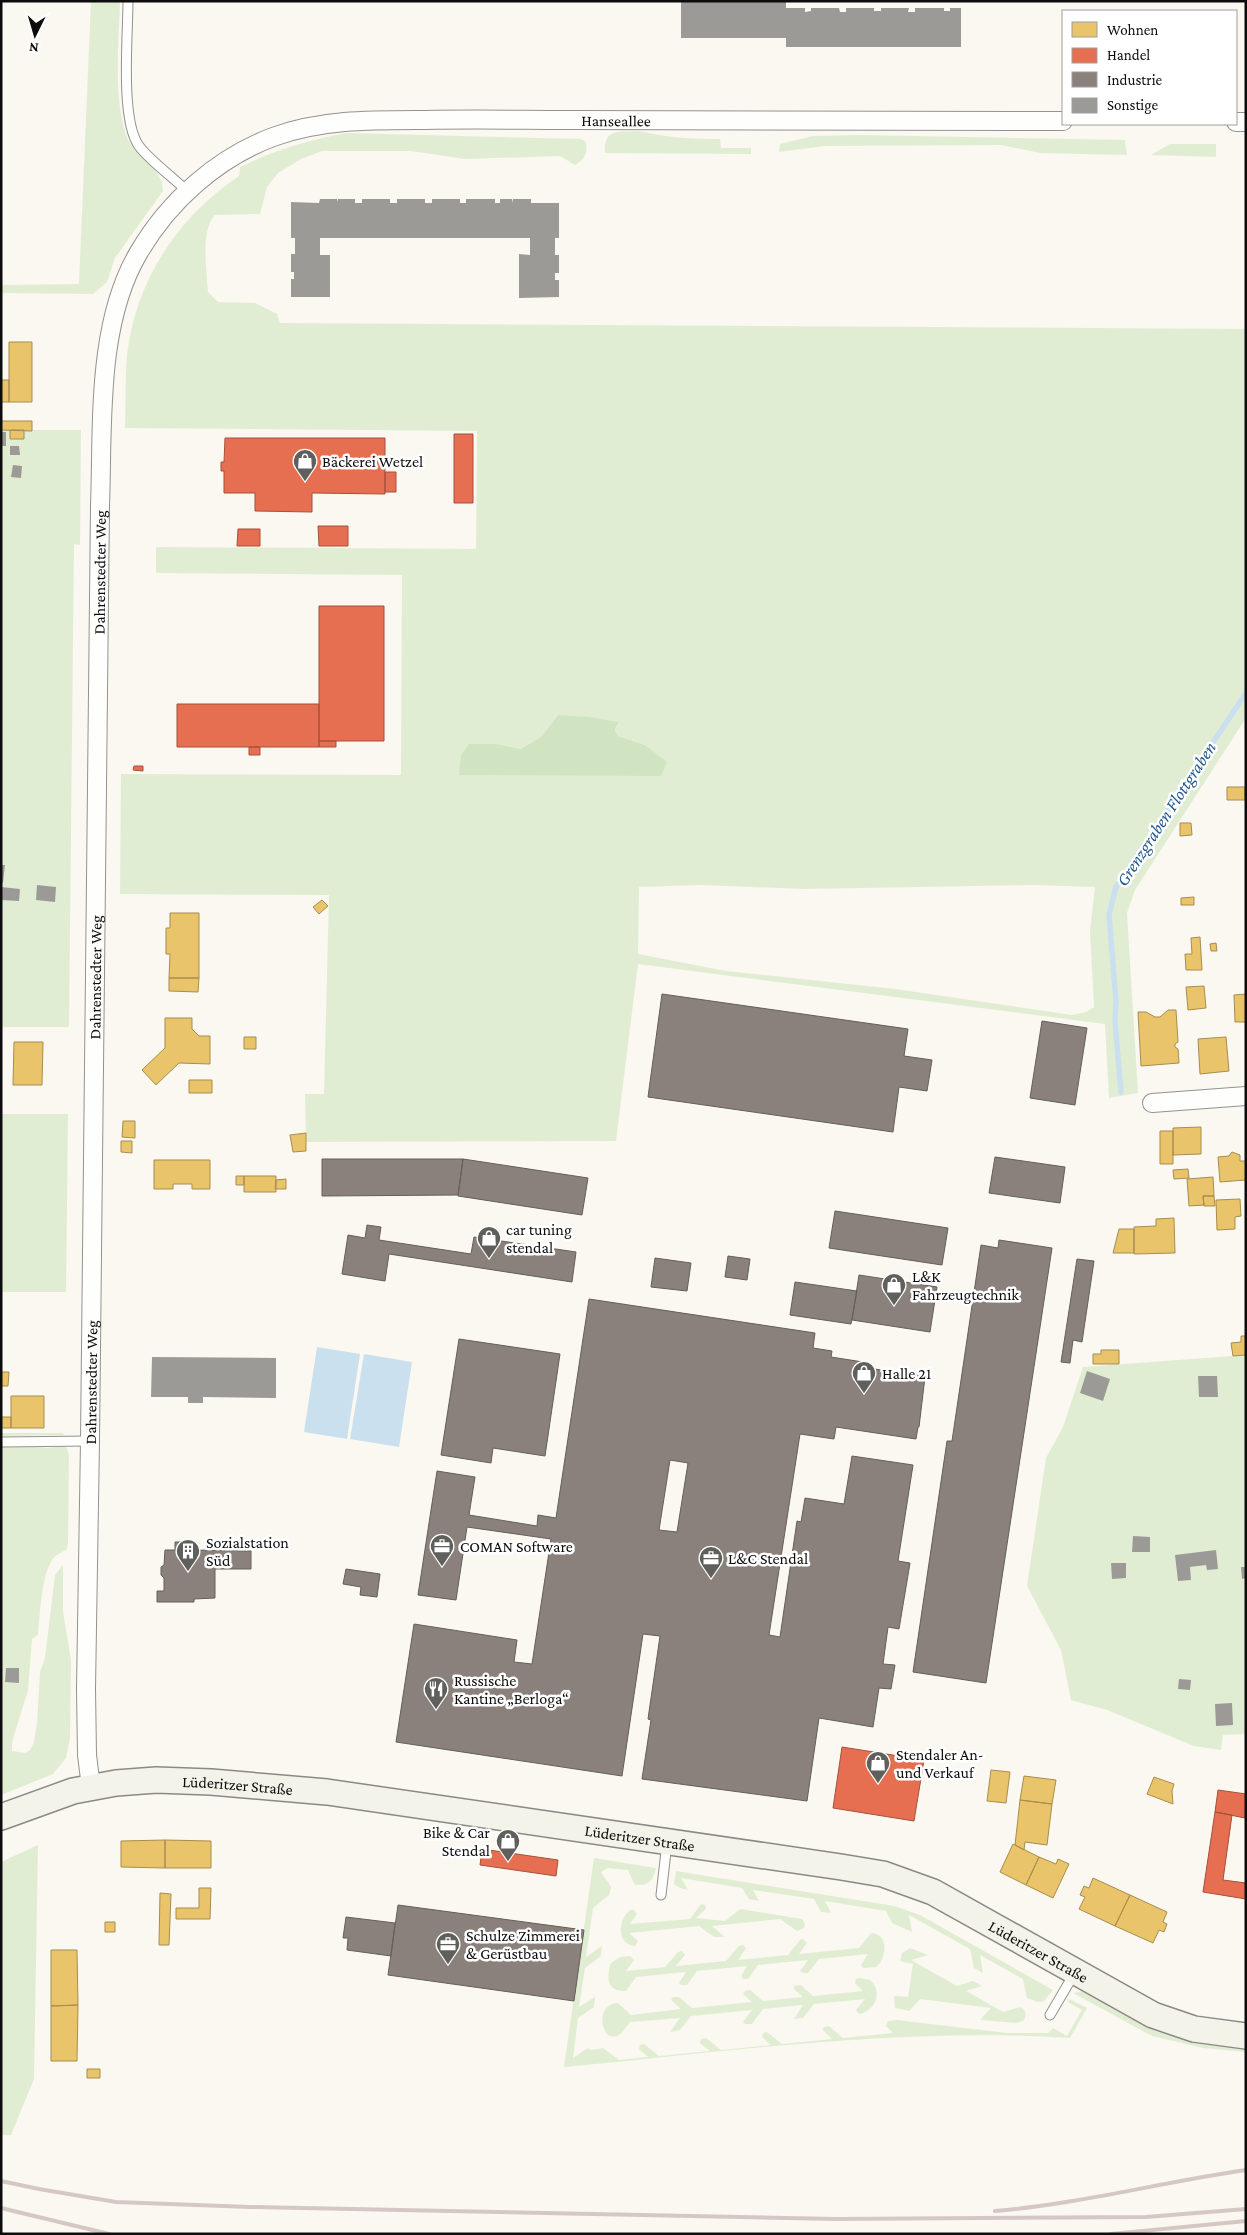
<svg xmlns="http://www.w3.org/2000/svg" width="1247" height="2235" font-family="'Crimson Pro',serif">
  <rect width="100%" height="100%" fill="#faf8f0"/>
  <path fill="#e1edd2" fill-rule="evenodd" d="M91,1H120C119,43 113,95 126,135C133,157 163,166 163,191L115,258L107,282L93,294L1,293V285L79,284Z
    M640,131C667,138 693,139 720,139L721,148H751V154L605,153C603,127 621,132 640,131Z
    M346,133L580,139L585,141C589,152 585,159 575,165L560,156L465,159L411,151H322L301,159L278,173L267,187L260,214L215,215C200,231 207,271 208,292L218,302L255,303L277,314L280,323L1246,329V718L1135,890L1127,913L1138,1093L1109,1098L1105,1024L638,964L616,1141L306,1142L305,1094H324L329,895L120,894L121,774L401,775L402,575L156,573V547L476,549L477,431L125,428C126,404 125,379 127,355C136,280 177,218 239,176L240,167C275,150 308,140 346,133ZM558,715L619,723L615,730L618,736L645,745L461,755L497,744L521,749L542,736ZM701,885L804,889L1033,885L1095,887L1090,931L1094,1007L1086,1012L1072,1015L895,989L726,971L638,954L639,887Z
    M861,135L1125,140L1127,155L1040,153L1001,145L825,146L779,152L780,144L813,136Z
    M1170,144H1216V157L1151,155Z
    M1,430H81L80,545L74,544L69,1027H1Z
    M1,1114H68L66,1292H1Z
    M1246,1355V1734L1223,1735L1221,1750L1194,1746L1107,1710L1071,1700L1061,1650L1027,1586L1046,1458L1063,1427L1083,1367Z
    M1,1433H63L64,1435L1,1436Z
    M1,1445L48,1448L66,1446L69,1455L68,1543L67,1549C61,1553 56,1554 52,1560C41,1577 40,1615 38,1635L32,1639L28,1690L12,1742V1751L26,1753L30,1750L34,1742L37,1723L40,1672L45,1658L55,1575L63,1565V1612L71,1660L70,1738L66,1758L53,1774L1,1795Z
    M38,1845L34,2079L11,2135H1V1862Z
    M594,1858L656,1868C653,1881 649,1886 635,1885L628,1870L608,1868L601,1872L611,1887L609,1895L593,1908L586,1957L602,1946L601,1956L585,1968L579,2007L595,1997L594,2007L578,2018L573,2058L588,2048L591,2050L603,2048L619,2060L648,2057L639,2049L640,2045L644,2044L659,2056L710,2051L700,2043L701,2039L706,2038L721,2050L771,2045L762,2037L763,2033L767,2032L782,2044L832,2039L823,2030L824,2027L829,2026L843,2038L893,2033L886,2026L888,2021L897,2020L1007,2033H1048L1053,2028L1067,2036L1082,2010L1068,2002L1069,1999L1087,2008L1070,2038C902,2027 732,2051 564,2067Z
    M676,1871L894,1906L920,1915L1053,1990L1044,2001L1038,2002L1027,1998L1023,1979L980,1955L983,1973L974,1968L970,1949L909,1915L912,1932L892,1923L886,1911L825,1901L831,1913L821,1912L814,1899L753,1890L759,1901L749,1899L742,1888L681,1878L688,1890L680,1888L674,1884Z
    M701,1904L705,1905L706,1909L696,1918L725,1921L740,1909L802,1919L805,1924L804,1928L797,1931L780,1919L712,1926L725,1937H714L699,1926L629,1933L638,1941L635,1946C616,1944 618,1920 630,1910H634L637,1914L630,1924L690,1919Z
    M871,1933C887,1934 887,1952 880,1963L876,1967L863,1968L861,1965L868,1954L819,1959L808,1973H803L800,1971L808,1960L758,1965L748,1979H743L741,1976L747,1966L697,1971L687,1985H681L679,1983L686,1972L636,1977L626,1991C607,1992 606,1978 611,1963L620,1957L630,1956L634,1960L626,1971L665,1967L678,1952L682,1951L685,1955L676,1966L726,1961L739,1946L743,1945L746,1948L738,1960L788,1955L800,1940L803,1939L807,1943L799,1954L859,1948Z
    M910,1948L928,1955L911,1960L957,1986L973,1981L982,1986L966,1991L1003,2012L1020,2007C1026,2010 1027,2014 1024,2020L1017,2023L980,2020L991,2008L920,1999L909,2011L895,2008L894,1996L908,1997L913,1964L900,1961L902,1953Z
    M859,1978L870,1980C883,1991 876,2011 859,2014L856,2010L865,1999L814,2004L803,2018L794,2019L803,2005L763,2009L752,2024H745L743,2022L752,2010L691,2016L680,2030L670,2032L680,2018L630,2022C623,2030 618,2042 607,2034C598,2022 602,2003 618,2003L631,2015L681,2009L671,2000L673,1997H679L692,2008L752,2002L743,1994L745,1991L750,1990L763,2001L803,1997L794,1989V1986L801,1985L813,1996L863,1991L855,1983L856,1979Z
    M1085,1991L1155,2031L1205,2043L1246,2048V2052L1203,2048L1152,2036L1073,1993Z"/>
  <path fill="#d1e4c1" d="M558,715L589,717L619,722L615,730L618,736L645,745L667,762L661,776L459,775L461,755L469,744H497L521,749L542,736Z"/>
  <path fill="#cbe0ef" d="M317,1347L360,1354L347,1439L304,1432Z
    M364,1354L412,1362L399,1447L350,1439Z"/>
  <path fill="#e9c46a" stroke="#a78d4e" d="M9,342H32V402H9Z
    M1,380H9V402H1Z
    M1,421H32V431L1,430Z
    M10,430H24V439H10Z
    M1227,787H1245V800H1227Z
    M1180,823H1191L1192,835L1180,836Z
    M1194,897V905H1181V898Z
    M322,900L328,906L319,914L313,907Z
    M170,913H199V978H169L170,954H166V928H170Z
    M1200,937L1202,970H1186L1185,954H1192L1191,938Z
    M1216,943L1217,951H1211L1210,944Z
    M169,978H199L198,992L169,991Z
    M1204,986L1206,1008L1188,1010L1186,987Z
    M1246,994V1022H1235L1234,995Z
    M1168,1010H1176L1178,1042L1175,1044V1047L1178,1049L1179,1063L1141,1066L1138,1012H1146L1155,1017H1160Z
    M165,1018H192V1029L199,1036H210V1064L179,1063L156,1085L142,1070L165,1048Z
    M244,1037H256V1049H244Z
    M1226,1037L1229,1071L1200,1074L1198,1039Z
    M14,1042H43L42,1085H13Z
    M189,1080H212V1093H189Z
    M123,1121H135V1138L122,1137Z
    M1201,1127V1154L1173,1155V1128Z
    M1160,1131H1173V1164H1160Z
    M306,1133V1151L293,1152L290,1135Z
    M121,1141H132V1153L121,1152Z
    M1232,1152L1240,1155V1161H1246V1180L1220,1182L1218,1157L1229,1156Z
    M154,1160H210V1189H192V1184H173V1189H154Z
    M1188,1169L1189,1178L1174,1179L1173,1170Z
    M236,1176H244V1185H236Z
    M244,1176H276V1192H244Z
    M1213,1177L1214,1196H1203L1204,1205L1189,1206L1187,1179Z
    M286,1179V1189H275L276,1180Z
    M1203,1196H1214L1215,1206H1204Z
    M1240,1199L1241,1216L1235,1217V1229L1217,1230L1216,1200Z
    M1174,1218L1175,1253L1134,1254V1227L1156,1226V1219Z
    M1119,1229H1134V1253H1113Z
    M1241,1336H1246V1355L1233,1356L1231,1343L1241,1342Z
    M1101,1350H1119V1364H1093V1354H1101Z
    M1,1372H9L8,1386H1Z
    M11,1396H44V1428H11Z
    M1,1417H11V1428H1Z
    M991,1770L1010,1772L1006,1803L987,1801Z
    M1024,1776L1056,1780L1052,1804L1020,1800Z
    M1154,1777L1174,1784L1172,1791L1173,1804L1147,1794Z
    M1020,1800L1052,1804L1047,1845L1025,1842L1024,1850L1015,1845Z
    M165,1840L211,1841V1868H165Z
    M165,1840V1868L121,1867V1841Z
    M1013,1844L1039,1857L1026,1885L1000,1872Z
    M1039,1857L1056,1864L1058,1859L1069,1864L1053,1898L1026,1885Z
    M1093,1878L1130,1895L1115,1926L1079,1909L1085,1897L1080,1895L1084,1886L1089,1888Z
    M199,1888H211L210,1919H176V1908H199Z
    M160,1893L171,1894L169,1945H159Z
    M1130,1895L1167,1912L1163,1922L1167,1924L1164,1932L1159,1930L1153,1943L1115,1926Z
    M105,1922H115V1932H105Z
    M51,1950H77L78,2005L51,2006Z
    M78,2005L77,2061H51V2006Z
    M87,2069H100V2078H87Z"/>
  <path fill="#e76f51" stroke="#a5513c" d="M454,434H473V503H454Z
    M225,438H385V494L312,493V512L255,511V493H224V471H221V462H224Z
    M385,472H396V492H385Z
    M318,526H348V546H319Z
    M238,529H260V546H237Z
    M319,606H384V741H319Z
    M177,704H319V747H177Z
    M319,741H336V747H319Z
    M249,747H260V755H249Z
    M134,766H143V771L133,770Z
    M842,1747L924,1760L914,1821L833,1808Z
    M1218,1790L1246,1794L1245,1818L1215,1812Z
    M1215,1812L1232,1815L1223,1880L1246,1883V1899L1203,1892Z
    M482,1849L558,1860L556,1876L480,1865Z"/>
  <path fill="#8a817c" stroke="#645e5a" fill-rule="evenodd" d="M662,994L908,1029L904,1056L932,1060L927,1091L899,1087L893,1132L648,1097Z
    M1042,1021L1087,1028L1075,1105L1030,1098Z
    M995,1157L1065,1167L1060,1203L989,1193Z
    M322,1159H463L458,1195L322,1196Z
    M463,1159L588,1178L582,1215L458,1196Z
    M835,1211L948,1228L942,1265L829,1248Z
    M367,1225L381,1227L379,1240L471,1254L474,1237L576,1252L572,1282L389,1254L385,1281L342,1274L348,1235L365,1238Z
    M999,1240L1052,1248L986,1683L913,1672L947,1441H952L981,1245L998,1248Z
    M728,1256L750,1259L747,1280L725,1277Z
    M655,1258L691,1263L687,1291L651,1287Z
    M1077,1259L1094,1261L1082,1342L1073,1340L1070,1363L1061,1362Z
    M859,1275L937,1287L930,1332L852,1320Z
    M795,1282L857,1291L851,1324L790,1315Z
    M589,1299L815,1333L813,1348L832,1351L831,1357L863,1362L862,1367L925,1377L919,1427H918L916,1439L836,1427L834,1439L800,1434L769,1635L780,1637L797,1521L801,1522L805,1498L844,1504L852,1456L913,1465L898,1561L910,1563L899,1629L888,1627L883,1664L895,1665L891,1689L879,1688L873,1727L819,1718L807,1801L642,1779L651,1720L648,1719L660,1636L643,1634L622,1776L396,1742L414,1624L517,1640L514,1662L532,1664L551,1539L467,1527L456,1600L418,1595L437,1471L475,1477L469,1515L537,1526L538,1515L556,1518ZM670,1460L688,1463L677,1532L659,1530Z
    M459,1339L560,1354L545,1456L493,1448L491,1463L441,1455Z
    M175,1542H192V1550L251,1551V1569H215V1598L194,1599V1602H157V1591H164V1578L161,1575V1567L164,1565L165,1550H175Z
    M346,1569L380,1574L377,1597L360,1595L361,1587L343,1584Z
    M398,1905L584,1930L574,2001L388,1975Z
    M346,1917L395,1923L391,1956L347,1950L348,1938H343Z"/>
  <g fill="none" stroke-linecap="round" stroke-linejoin="round">
    <path stroke="#cbe0ef" stroke-width="5.5" d="M1121,1092L1115,1021L1116,1001L1109,915L1116,887L1246,693"/>
  </g>
  <path fill="#9c9a96" d="M681,1H786V8H805V12L811,11V8H839L840,12H846V8H874V11H881V8H909L908,12H915V8H944V11H950V8H961V47H786V38H681Z
    M320,199H337L338,202V199H355V203H362V199H390V203H397V199H425V203H432V199H460V203H466V199H495V203H500V199H512V203L513,199H531V203H559V238H555V255H559V273H555V280H559V297L519,298V254L530,255V238H320V255H330V297H291V279H294V272H291V254H295V238H291V202L319,203Z
    M1,432H6V446H1Z
    M10,446H19L20,455H10Z
    M13,465L22,466L21,478L11,477Z
    M1,865H5L3,883L1,882Z
    M37,885L56,887L55,902L36,900Z
    M1,887L20,889L19,901L1,900Z
    M152,1357L276,1358V1398L203,1397V1403H188V1397H151Z
    M1087,1371L1110,1379L1103,1401L1080,1393Z
    M1198,1376H1217L1218,1397H1199Z
    M1133,1536L1150,1537V1552H1132Z
    M1216,1550L1218,1569L1207,1570L1206,1565L1190,1567L1191,1580L1178,1581L1175,1555Z
    M1111,1563H1126V1578L1112,1579Z
    M1241,1567H1246V1578L1242,1579Z
    M6,1668H19V1683L5,1682Z
    M1179,1679L1191,1680L1190,1690L1178,1689Z
    M1232,1703L1233,1725L1216,1726L1215,1704Z"/>
  <g fill="none" stroke-linecap="round" stroke-linejoin="round">
    <g stroke="#93928f" stroke-width="11">
      <path id="lane" d="M128,1C128,36 120,120 139,146C149,160 174,178 187,191
        M1,1442L90,1441
        M661,1895L667,1843
        M1050,2015L1074,1974"/>
    </g>
    <g stroke="#93928f" stroke-width="20">
      <g id="street">
        <path d="M1236,122H1246"/>
        <path d="M1152,1103L1246,1096"/>
        <path id="s1" d="M91,1787L87,1755L86,1689L90,1441L100,506C103,425 96,324 139,252C169,201 217,158 273,137C322,119 374,120 425,120C475,119 525,120 574,120C737,121 900,121 1063,121"/>
      </g>
    </g>
    <g stroke="#8a8985" stroke-width="28">
      <g id="secondary">
        <path id="s2" d="M1,1817L73,1791L116,1783L156,1780L211,1782L327,1792L841,1867L883,1874L933,1892L1153,2015L1194,2029L1246,2036"/>
      </g>
    </g>
    <use href="#lane" stroke="#fefefd" stroke-width="9"/>
    <use href="#street" stroke="#fefefd" stroke-width="18"/>
    <use href="#secondary" stroke="#f3f3e9" stroke-width="25"/>
    <path stroke="#d5c7c5" stroke-width="4" d="M1,2181L39,2189L116,2202L250,2207L835,2219L1146,2217L1246,2209
      M1,2208L109,2234
      M995,2211C1080,2204 1162,2182 1246,2170
      M1111,2234L1246,2221"/>
  </g>
  <defs>
    <g id="shop-pin" transform="scale(1.25)"><path d="M0 17L-7.5 6A9.5 9.5 0 1 1 7.5 6Z" fill="#5f5f5c" stroke="#fff"/><path d="M-5-2.5h2.3a2.7 3.5 0 0 1 5.4 0H5L5.5 6h-11ZM-1.5-2.5h3a1.5 2.3 0 0 0-3 0Z" fill="#fff"/></g>
    <g id="office-pin" transform="scale(1.25)"><path d="M0 17L-7.5 6A9.5 9.5 0 1 1 7.5 6Z" fill="#5f5f5c" stroke="#fff"/><path d="M-6-3h4V-5.5h4V-3h4V5H-6ZM-1-4.5V-3h2v-1.5ZM-6 0V1H6V0Z" fill="#fff"/></g>
    <g id="building-pin" transform="scale(1.25)"><path d="M0 17L-7.5 6A9.5 9.5 0 1 1 7.5 6Z" fill="#5f5f5c" stroke="#fff"/><path d="M-4-6H4V6H1V3H-1V6H-4ZM-2.5-4.3h1.7v1.8h-1.7ZM.8-4.3h1.7v1.8H.8ZM-2.5-1h1.7V.8h-1.7ZM.8-1h1.7V.8H.8Z" fill="#fff"/></g>
    <g id="restaurant-pin" transform="scale(1.25)"><path d="M0 17L-7.5 6A9.5 9.5 0 1 1 7.5 6Z" fill="#5f5f5c" stroke="#fff"/><path d="M-5-6h1v4h1v-4h1v4h1v-4h1v5L-1.5 .5V6h-2V.5L-5-1ZM5-6V6H3V1.5H1.5Q1.5-4 5-6Z" fill="#fff"/></g>
  </defs>
  <g fill-rule="evenodd">
    <use href="#shop-pin" x="305" y="461"/>
    <use href="#shop-pin" x="489" y="1238"/>
    <use href="#shop-pin" x="894" y="1285"/>
    <use href="#shop-pin" x="864" y="1373"/>
    <use href="#office-pin" x="442" y="1546"/>
    <use href="#building-pin" x="188" y="1551"/>
    <use href="#office-pin" x="711" y="1558"/>
    <use href="#restaurant-pin" x="436" y="1689"/>
    <use href="#shop-pin" x="878" y="1763"/>
    <use href="#shop-pin" x="508" y="1841"/>
    <use href="#office-pin" x="448" y="1944"/>
  </g>
  <g text-anchor="middle" dominant-baseline="central" stroke-width="5" stroke-linejoin="round" paint-order="stroke">
    <g font-size="16" fill="#0c0c0c" stroke="#fff">
      <text stroke="none"><textPath href="#s1" startOffset="2066">Hanseallee</textPath></text>
      <text stroke="none"><textPath href="#s1" startOffset="1215">Dahrenstedter Weg</textPath></text>
      <text stroke="none"><textPath href="#s1" startOffset="810">Dahrenstedter Weg</textPath></text>
      <text stroke="none"><textPath href="#s1" startOffset="405">Dahrenstedter Weg</textPath></text>
      <text stroke="none"><textPath href="#s2" startOffset="242">Lüderitzer Straße</textPath></text>
      <text stroke="none"><textPath href="#s2" startOffset="648">Lüderitzer Straße</textPath></text>
      <text stroke="none"><textPath href="#s2" startOffset="1068">Lüderitzer Straße</textPath></text>
    </g>
    <g font-size="16" fill="#0c0c0c" stroke="#fff" text-anchor="start">
      <text x="322" y="461">Bäckerei Wetzel</text>
      <text x="506" y="1229">car tuning<tspan x="506" dy="18">stendal</tspan></text>
      <text x="912" y="1276">L&amp;K<tspan x="912" dy="18">Fahrzeugtechnik</tspan></text>
      <text x="882" y="1373">Halle 21</text>
      <text x="206" y="1542">Sozialstation<tspan x="206" dy="18">Süd</tspan></text>
      <text x="460" y="1546">COMAN Software</text>
      <text x="728" y="1558">L&amp;C Stendal</text>
      <text x="454" y="1680">Russische<tspan x="454" dy="18">Kantine „Berloga“</tspan></text>
      <text x="896" y="1754">Stendaler An-<tspan x="896" dy="18">und Verkauf</tspan></text>
      <text x="490" y="1832" text-anchor="end">Bike &amp; Car<tspan x="490" dy="18">Stendal</tspan></text>
      <text x="466" y="1935">Schulze Zimmerei<tspan x="466" dy="18">&amp; Gerüstbau</tspan></text>
    </g>
    <g font-size="18" font-style="italic" fill="#235990" stroke="#fff">
      <text transform="translate(1166 814) rotate(-57)">Grenzgraben Flottgraben</text>
    </g>
  </g>
  <rect width="1247" height="2235" fill="none" stroke="#0c0c0c" stroke-width="5"/>
  <rect x="1062" y="10" width="175" height="115" fill="#ffffff" stroke="#9e9e9e"/>
  <rect x="1072" y="22" width="25" height="15" fill="#e9c46a" stroke="#9e9e9e"/>
  <text x="1107" y="35" font-size="15" fill="#0c0c0c">Wohnen</text>
  <rect x="1072" y="48" width="25" height="15" fill="#e76f51" stroke="#9e9e9e"/>
  <text x="1107" y="60" font-size="15" fill="#0c0c0c">Handel</text>
  <rect x="1072" y="72" width="25" height="15" fill="#8a817c" stroke="#9e9e9e"/>
  <text x="1107" y="85" font-size="15" fill="#0c0c0c">Industrie</text>
  <rect x="1072" y="98" width="25" height="15" fill="#9c9a96" stroke="#9e9e9e"/>
  <text x="1107" y="110" font-size="15" fill="#0c0c0c">Sonstige</text>
  <g transform="translate(35 35) rotate(185)" stroke="#ffffff" stroke-width="4" paint-order="stroke">
  <path d="M0-4L9 19L0 12L-9 19Z" fill="#0c0c0c"/>
  <text y="-8" font-size="14" font-weight="bold" text-anchor="middle" fill="#0c0c0c">N</text>
  </g>
</svg>
